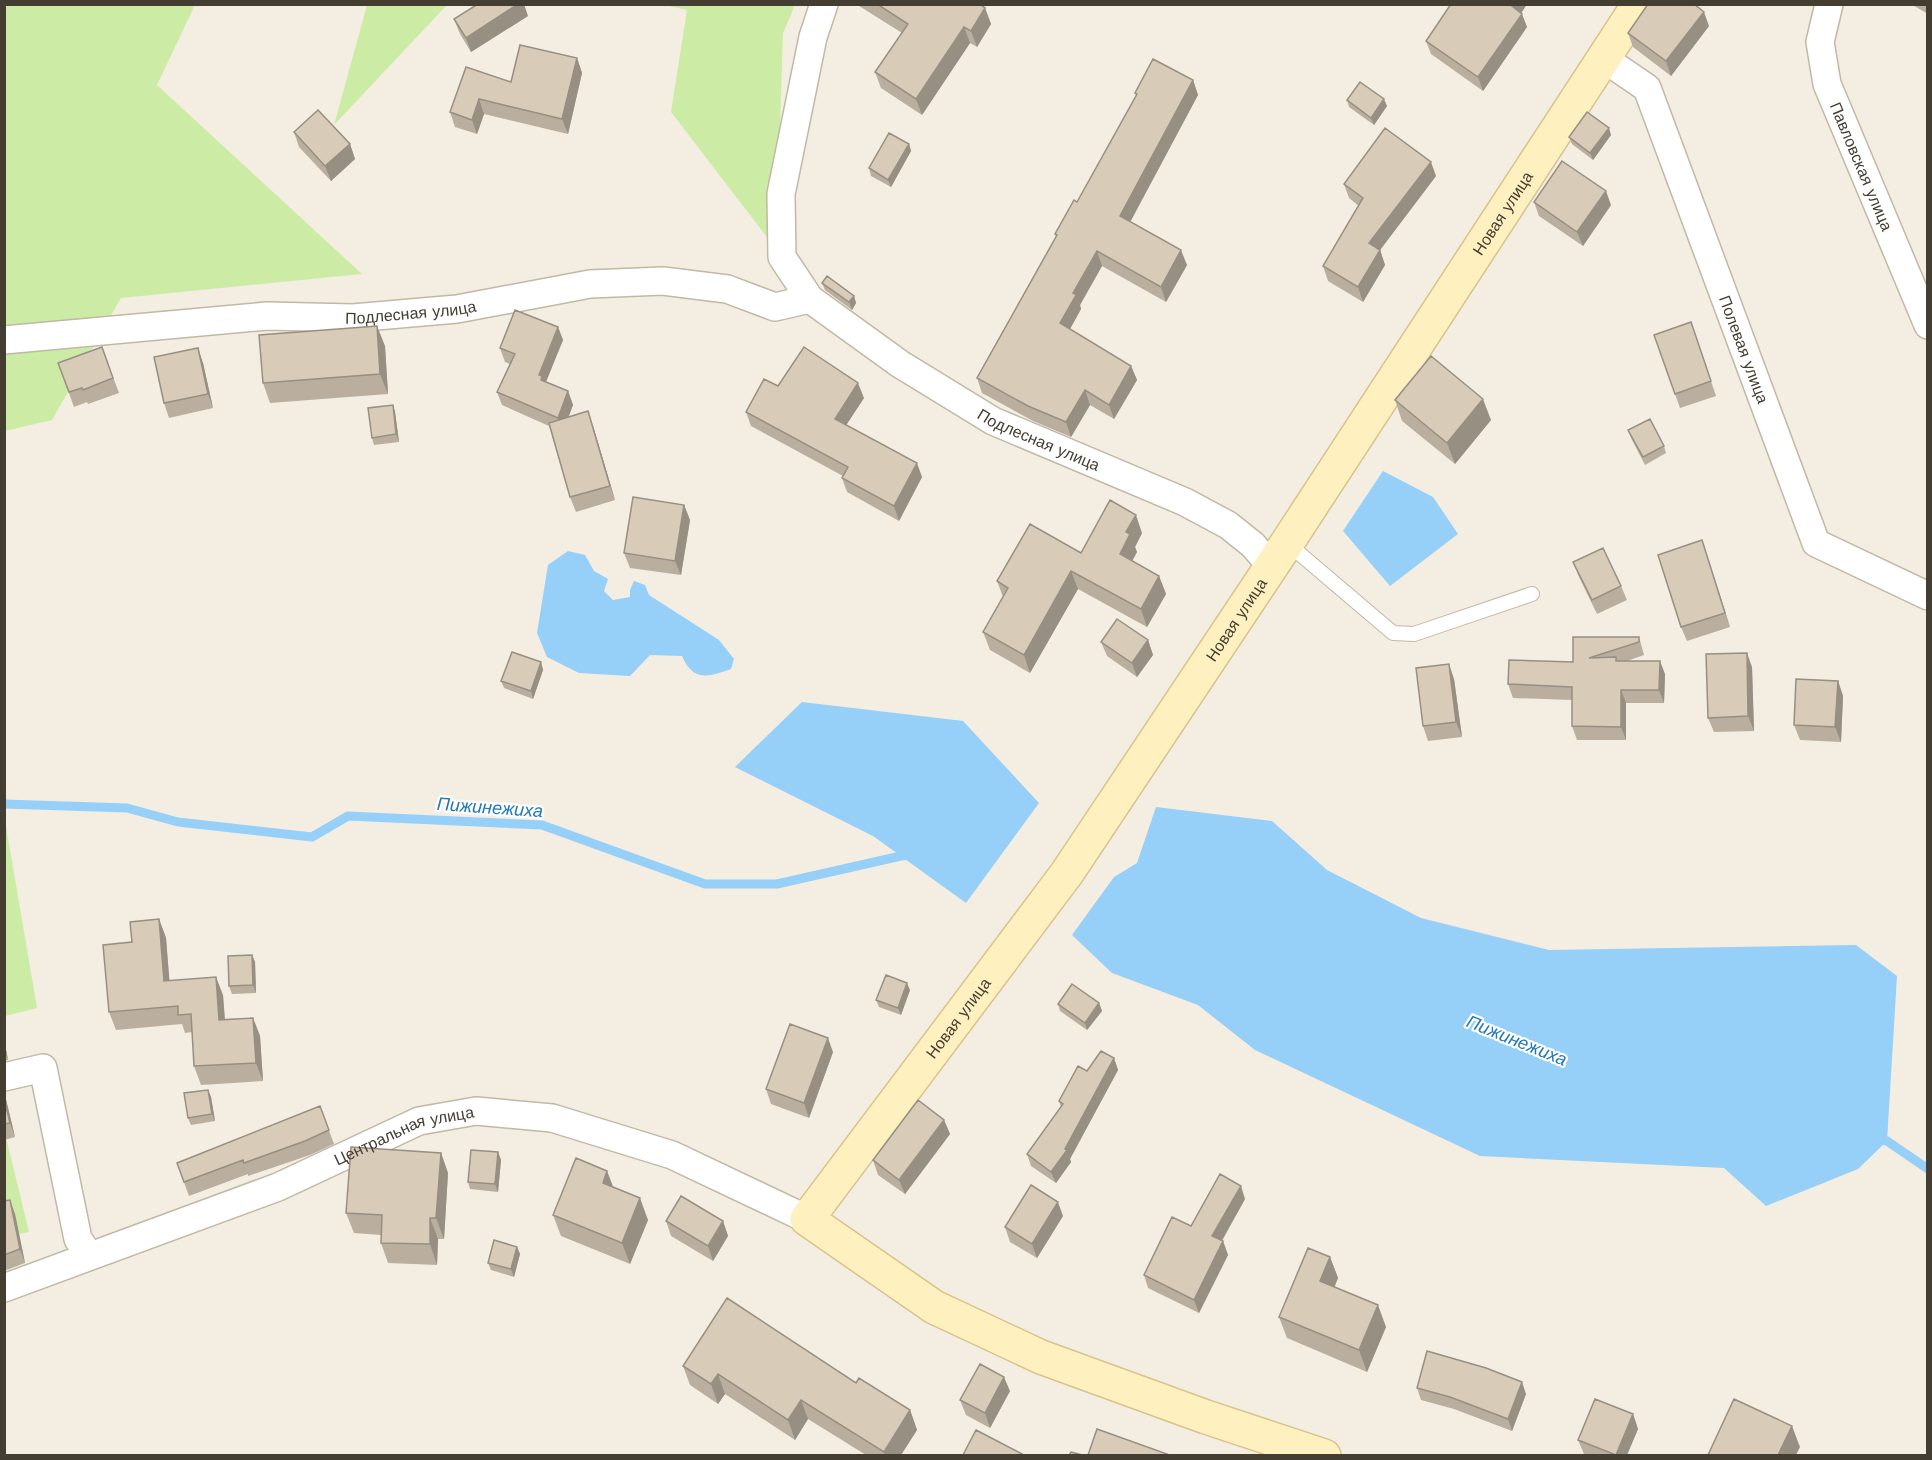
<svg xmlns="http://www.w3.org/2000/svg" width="1932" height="1460" font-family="'Work Sans',sans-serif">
  <rect width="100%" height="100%" fill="#f3eee1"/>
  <path fill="#cceca5" d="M4,5H195L157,85L362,274L121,298L52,420L5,431Z
    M367,5H447L334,125Z
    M664,5H795L783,33L776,249L671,112L687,10Z
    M4,814L37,1008L5,1016H4Z
    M4,1129L29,1232L5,1237H4Z"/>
  <path fill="#96cff7" d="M1383,471L1433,497L1458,534L1390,586L1343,531Z
    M568,551L585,555L594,571L608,579L604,591L613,600L630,597V590L634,581L645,585L649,595L719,640L734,659L731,669C709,677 693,682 682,656L650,655L630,676L579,673L547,657L537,633L548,565Z
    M802,702L963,721L1039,803L966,903L873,836L735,767Z
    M1156,807L1272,821L1327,870L1421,918L1549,950L1856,945L1897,976L1887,1141L1858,1169L1766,1206L1724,1168L1480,1156L1255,1050L1198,1005L1112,973L1072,935L1114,877L1137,863Z"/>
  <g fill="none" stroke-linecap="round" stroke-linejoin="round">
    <path stroke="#96cff7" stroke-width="9" d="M4,804L127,808L178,822L312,837L348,816L542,825L705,884H777L901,856L913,855
      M1877,1139L1887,1141L1928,1169"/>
    <g stroke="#c1b8a6" stroke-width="16">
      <path id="lane" d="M1287,543L1393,633L1414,634L1532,594"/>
    </g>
    <g stroke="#c1b8a6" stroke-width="30">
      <g id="street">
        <path id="s1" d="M824,4L813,37L781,194L782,257L810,299L900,364L993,421L1185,502L1228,525L1253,545L1271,566"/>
        <path id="s2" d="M1829,4L1820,42L1827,84L1928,325"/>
        <path id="s3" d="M1603,58L1647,88L1816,543L1928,596"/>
        <path id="s4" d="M4,340L267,316L353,318L457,309L590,284L663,281L727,289L775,307L810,299"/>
        <path d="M4,1077L43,1068L78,1239L89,1255"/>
        <path id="s5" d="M4,1288L278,1187L419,1121L476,1111L552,1118L672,1155L807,1219"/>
      </g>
    </g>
    <g stroke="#d7c48c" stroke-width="36">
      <g id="secondary">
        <path id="s6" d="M1324,1456L1206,1417L1041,1357L934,1307L807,1219L1067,873L1287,543L1639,4"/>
      </g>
    </g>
    <use href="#lane" stroke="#fff" stroke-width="14"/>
    <use href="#street" stroke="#fff" stroke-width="27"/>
    <use href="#secondary" stroke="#fff0bf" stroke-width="33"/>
  </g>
  <path fill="#baaf9f" d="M856,4H980L985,8L991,24L977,47L970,43L922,115L881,88L875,72L902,33Z
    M1451,4H1527L1521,13L1527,27L1483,91L1431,54L1426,41Z
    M1911,4H1928V14Z
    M528,16L471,52L460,34L454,19Z
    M1709,26L1671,76L1633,47L1628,33Z
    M577,58L582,73L568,134L484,114L477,134L455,127L450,112L511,82Z
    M1193,80L1198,95L1130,221L1187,265L1166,302L1102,266L1080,305L1081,309L1070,329L1131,366L1137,380L1114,419L1090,405L1071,437L1033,421L982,393L977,378L1056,237L1055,234L1077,202L1136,96L1135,93Z
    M1347,100L1387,106L1374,125L1349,107Z
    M294,132L350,144L355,159L331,181L299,147Z
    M1611,135L1593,160L1572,144L1569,137Z
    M909,144L911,151L891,187L871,176L869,168Z
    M1436,176L1380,250L1385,265L1363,302L1328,281L1323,266L1359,206L1349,198L1344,184Z
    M1534,202L1611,205L1583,246L1539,216Z
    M822,283L854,296L856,303L852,310L825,290Z
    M1691,322L1716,396L1680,408L1654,335Z
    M558,327L563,340L546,382L568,391L573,405L568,417L593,426L615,500L576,512L570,497L549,426L502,405L497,392L510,364L505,362L500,348Z
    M385,346L388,394L270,403L263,383Z
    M102,347L119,393L88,404L87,402L74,407L58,363Z
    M203,363L213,408L169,418L164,403Z
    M778,386L864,398L846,425L922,477L899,521L847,492L842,478L843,476L751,426L746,412Z
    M1395,400L1491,420L1455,464L1402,421Z
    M393,405L395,412L399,442L374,445L372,438Z
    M1628,430L1664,446L1666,453L1645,465L1631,438Z
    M684,505L690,520L681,575L630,568L624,553Z
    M1142,533L1135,547L1137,552L1132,561L1159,576L1166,594L1147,627L1078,589L1030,673L990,650L983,632L1003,597L997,581Z
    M1702,540L1730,627L1687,641L1681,627Z
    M1573,562L1621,586L1627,600L1597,614L1579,577Z
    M1639,637L1644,655L1627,661L1665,674L1664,703H1626V740H1577L1572,726V700L1513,698L1508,684L1573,662Z
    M1148,640L1153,655L1137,677L1107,656L1101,642Z
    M541,662L543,670L533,699L504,688L501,681Z
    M1752,667L1754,731L1714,732L1708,718Z
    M1454,679L1462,737L1428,741L1423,726Z
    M1838,681L1843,696L1841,742L1800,740L1794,725Z
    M159,919L166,938L169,980L223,995L225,1019L253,1018L260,1036L263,1081L201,1085L194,1066L192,1032L185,1033L182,1024L116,1030L109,1012L132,942Z
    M252,955L255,962L256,993L232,994L229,986Z
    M910,990L901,1015L879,1007L876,1000Z
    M1099,1003L1102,1011L1087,1030L1060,1011L1058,1004Z
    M4,1039L8,1060L4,1061Z
    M833,1052L809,1118L771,1104L766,1089Z
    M1114,1058L1118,1070L1070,1159L1071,1162L1056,1183L1031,1166L1027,1154L1061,1107L1059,1101L1087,1071Z
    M208,1090L211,1097L215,1121L191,1125L188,1118Z
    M4,1091L15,1137L4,1140Z
    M320,1106L334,1144L310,1155L248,1176V1174L189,1196L177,1163Z
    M944,1120L950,1134L905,1194L878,1175L873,1160Z
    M498,1152L501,1160L498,1192L470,1189L468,1182Z
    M441,1153L448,1173L444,1239H438L437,1265L388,1263L381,1243V1235L354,1233L346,1213Z
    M607,1171L613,1187L648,1220L630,1264L561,1236L553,1215Z
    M1245,1199L1222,1241H1223L1228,1255L1199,1313L1148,1288L1144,1275L1191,1226Z
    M4,1201L15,1214L25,1263L4,1271Z
    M1063,1216L1037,1258L1010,1242L1005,1227Z
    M666,1221H723L728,1236L713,1261L671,1236Z
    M517,1247L520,1254L514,1277L491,1270L488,1263Z
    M1330,1257L1338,1278L1334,1287L1386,1327L1367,1372L1287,1338L1279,1317Z
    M683,1366L856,1383L910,1410L917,1430L901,1455H866L808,1419L795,1440L725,1394L718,1404L690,1385Z
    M1417,1388L1526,1394L1512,1431L1454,1409L1421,1400Z
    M1010,1391L990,1428L966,1415L960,1400Z
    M1633,1414L1638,1429L1627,1455H1587L1584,1454L1578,1440Z"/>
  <path fill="#978f82" d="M518,4H524L528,16L471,52L466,38Z
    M1513,4H1527L1517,20L1512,6Z
    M985,8L991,24L977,47L971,31Z
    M1704,12L1709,26L1671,76L1666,61Z
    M1522,14L1527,27L1483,91L1478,77Z
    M964,27L970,43L922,115L916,99Z
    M577,58L582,73L568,134L562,119Z
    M1193,80L1198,95L1126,230L1120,216Z
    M479,99L484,114L477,134L472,120Z
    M1384,99L1387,106L1374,125L1371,118Z
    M1609,128L1611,135L1593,160L1590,153Z
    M350,144L355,159L331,181L325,166Z
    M909,144L911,151L891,187L888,180Z
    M1431,162L1436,176L1374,258L1369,243Z
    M1606,191L1611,205L1583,246L1577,232Z
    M1181,250L1187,265L1166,302L1161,287Z
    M1380,250L1385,265L1363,302L1358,287Z
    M1097,251L1102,266L1080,305L1081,309L1065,338L1060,323L1073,293Z
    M854,296L856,303L852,310L849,302Z
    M377,326L385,346L388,394L380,374Z
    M558,327L563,340L545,384L546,394L539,375Z
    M198,348L203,363L213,408L208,394Z
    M1131,366L1137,380L1114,419L1109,405Z
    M858,383L864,398L841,433L835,419Z
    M1085,390L1090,405L1071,437L1066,422Z
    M568,391L573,405L563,432L558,418Z
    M1483,399L1491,420L1455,464L1447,443Z
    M393,405L395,412L399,442L396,434Z
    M588,411L593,426L615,500L610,486Z
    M917,463L922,477L899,521L894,506Z
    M684,505L690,520L681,575L675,561Z
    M1136,515L1142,533L1135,547L1137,552L1126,572L1120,554L1126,532Z
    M1702,540L1707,555L1730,627L1725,613Z
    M1071,571L1078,589L1030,673L1024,655Z
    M1159,576L1166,594L1147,627L1141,609Z
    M1148,640L1153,655L1137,677L1132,663Z
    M1747,653L1752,667L1754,731L1748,716Z
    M1660,661L1665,674L1664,703L1659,690Z
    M541,662L543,670L533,699L531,691Z
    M1449,664L1454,679L1462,737L1456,722Z
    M1838,681L1843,696L1841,742L1835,727Z
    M1621,690L1626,703V740L1621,727Z
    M159,919L166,938L171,999L164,981Z
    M252,955L255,962L256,993L253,985Z
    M216,977L223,995L226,1038L219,1020Z
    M907,983L910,990L901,1015L898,1008Z
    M1099,1003L1102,1011L1087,1030L1085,1023Z
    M253,1018L260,1036L263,1081L256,1063Z
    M828,1038L833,1052L809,1118L804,1103Z
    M4,1039L8,1060L4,1050Z
    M1114,1058L1118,1070L1070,1159L1071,1162L1056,1183L1051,1172L1065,1149Z
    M208,1090L211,1097L215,1121L212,1114Z
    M4,1091L15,1137L10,1123L4,1099Z
    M944,1120L950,1134L905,1194L899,1180Z
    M498,1152L501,1160L498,1192L495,1184Z
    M441,1153L448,1173L444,1239L436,1218Z
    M607,1171L615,1192L603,1183Z
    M1241,1186L1245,1199L1217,1249L1212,1236Z
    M640,1198L648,1220L630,1264L622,1243Z
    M10,1200L15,1214L25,1263L20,1249Z
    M1058,1202L1063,1216L1037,1258L1032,1244Z
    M430,1218L438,1239L437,1265L430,1244Z
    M723,1221L728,1236L713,1261L708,1246Z
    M1223,1241L1228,1255L1199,1313L1194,1300Z
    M517,1247L520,1254L514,1277L511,1269Z
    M1330,1257L1338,1278L1328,1303L1320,1281Z
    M1378,1305L1386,1327L1367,1372L1359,1350Z
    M718,1374L725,1394L718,1404L711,1384Z
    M1004,1377L1010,1391L990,1428L985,1413Z
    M1522,1382L1526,1394L1512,1431L1508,1419Z
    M801,1400L808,1419L795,1440L788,1420Z
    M910,1410L917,1430L901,1455H885L884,1452Z
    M1633,1414L1638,1429L1627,1455H1616Z
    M1792,1426L1800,1447L1796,1455H1778Z"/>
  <path fill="#d8ccb9" stroke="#978f82" stroke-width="1.5" d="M478,4H518L466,38L454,19Z
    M877,4H980L985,8L971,31L964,27L916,99L875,72L908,24Z
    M1451,4H1513L1512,6L1522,14L1478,77L1426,41Z
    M1648,4H1694L1704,12L1666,61L1628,33Z
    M520,45L577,58L562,119L479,99L472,120L450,112L466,67L511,82Z
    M1153,59L1193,80L1120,216L1181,250L1161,287L1097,251L1073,293L1076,295L1060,323L1131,366L1109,405L1085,390L1066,422L1028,406L977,378L1057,235L1055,234L1074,200L1077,202L1137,94L1135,93Z
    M1360,82L1384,99L1371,118L1347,100Z
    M318,110L350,144L325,166L294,132Z
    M1587,112L1609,128L1590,153L1569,137Z
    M1385,128L1431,162L1369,243L1380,250L1358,287L1323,266L1363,198L1344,184Z
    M889,133L909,144L888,180L869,168Z
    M1562,161L1606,191L1577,232L1534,202Z
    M827,276L854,296L849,302L822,283Z
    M515,310L558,327L539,375L542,376L541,380L568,391L558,418L497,392L515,354L500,348Z
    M1691,322L1711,381L1675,394L1654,335Z
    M377,326L380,374L263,383L259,335Z
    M102,347L113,378L83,390L82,388L69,392L58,363Z
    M804,347L858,383L835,419L917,463L894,506L842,478L848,467L746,412L764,379L778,386Z
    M198,348L208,394L164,403L154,357Z
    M1431,356L1483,399L1447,443L1395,400Z
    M393,405L396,434L372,438L368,408Z
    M588,411L610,486L570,497L549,423Z
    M1650,419L1664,446L1643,457L1628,430Z
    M633,497L684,505L675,561L624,553Z
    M1110,500L1136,515L1126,532L1130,534L1120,554L1159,576L1141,609L1071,571L1024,655L983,632L1008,588L997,581L1030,524L1081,553Z
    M1702,540L1725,613L1681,627L1658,555Z
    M1603,548L1621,586L1592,600L1573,562Z
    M1117,619L1148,640L1132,663L1101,642Z
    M1573,637H1639V642L1589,658L1616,657V661H1660L1659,690H1621V727L1572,726V687L1508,684L1509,660L1573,662Z
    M512,652L541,662L531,691L501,681Z
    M1747,653L1748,716L1708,718L1706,654Z
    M1449,664L1456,722L1423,726L1416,668Z
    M1796,679L1838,681L1835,727L1794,725Z
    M159,919L164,981L216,977L219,1020L253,1018L256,1063L194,1066L191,1014L178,1015V1006L109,1012L103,945L132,942L130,922Z
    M252,955L253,985L229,986L228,956Z
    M886,975L907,983L898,1008L876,1000Z
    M1072,984L1099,1003L1085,1023L1058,1004Z
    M790,1024L828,1038L804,1103L766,1089Z
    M1101,1051L1114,1058L1065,1149L1067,1150L1051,1172L1027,1154L1063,1104L1059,1101L1078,1066L1087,1071Z
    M208,1090L212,1114L188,1118L184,1093Z
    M4,1099L10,1123L4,1124Z
    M918,1100L944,1120L899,1180L873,1160Z
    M320,1106L329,1130L305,1141L244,1163L243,1160L184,1182L177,1163Z
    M351,1147L441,1153L436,1218H430V1244L381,1243L382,1215L346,1213Z
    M471,1150L498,1152L495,1184L468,1182Z
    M576,1158L607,1171L603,1183L640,1198L622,1243L553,1215Z
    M1220,1174L1241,1186L1212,1236L1223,1241L1194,1300L1144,1275L1172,1217L1191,1226Z
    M1031,1185L1058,1202L1032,1244L1005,1227Z
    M681,1196L723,1221L708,1246L666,1221Z
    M10,1200L20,1249L4,1255V1201Z
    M494,1240L517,1247L511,1269L488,1263Z
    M1308,1248L1330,1257L1320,1281L1378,1305L1359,1350L1279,1317Z
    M727,1298L856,1383L859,1378L910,1410L884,1452L801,1400L788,1420L718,1374L711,1384L683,1366Z
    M1427,1351L1486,1368L1522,1382L1508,1419L1450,1397L1417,1388Z
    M980,1364L1004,1377L985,1413L960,1400Z
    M1595,1399L1633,1414L1616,1455L1578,1440Z
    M1734,1399L1792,1426L1778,1455H1708Z
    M1097,1429L1167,1454L1166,1455H1088Z
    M976,1430L1022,1454L1021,1455H963Z
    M1071,1452L1082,1455H1069Z"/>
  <g text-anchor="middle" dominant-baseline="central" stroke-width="4.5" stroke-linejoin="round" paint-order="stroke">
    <g font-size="16" fill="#443d32" stroke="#fff">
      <text stroke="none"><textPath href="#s2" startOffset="171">Павловская улица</textPath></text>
      <text stroke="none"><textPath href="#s6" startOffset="1796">Новая улица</textPath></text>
      <text stroke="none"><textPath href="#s4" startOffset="408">Подлесная улица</textPath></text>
      <text stroke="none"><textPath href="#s3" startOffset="332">Полевая улица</textPath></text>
      <text stroke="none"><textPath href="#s1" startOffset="578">Подлесная улица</textPath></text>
      <text stroke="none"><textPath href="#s6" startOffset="1310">Новая улица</textPath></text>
      <text stroke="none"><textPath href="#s6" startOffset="824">Новая улица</textPath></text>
      <text stroke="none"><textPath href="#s5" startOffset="429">Центральная улица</textPath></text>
    </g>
    <g font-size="18" font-style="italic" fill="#2179ba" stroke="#fff">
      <text transform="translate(490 807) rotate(4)">Пижинежиха</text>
      <text transform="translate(1517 1040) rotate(22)">Пижинежиха</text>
    </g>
  </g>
  <rect width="1932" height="1460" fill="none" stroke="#443d32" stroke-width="12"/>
</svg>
